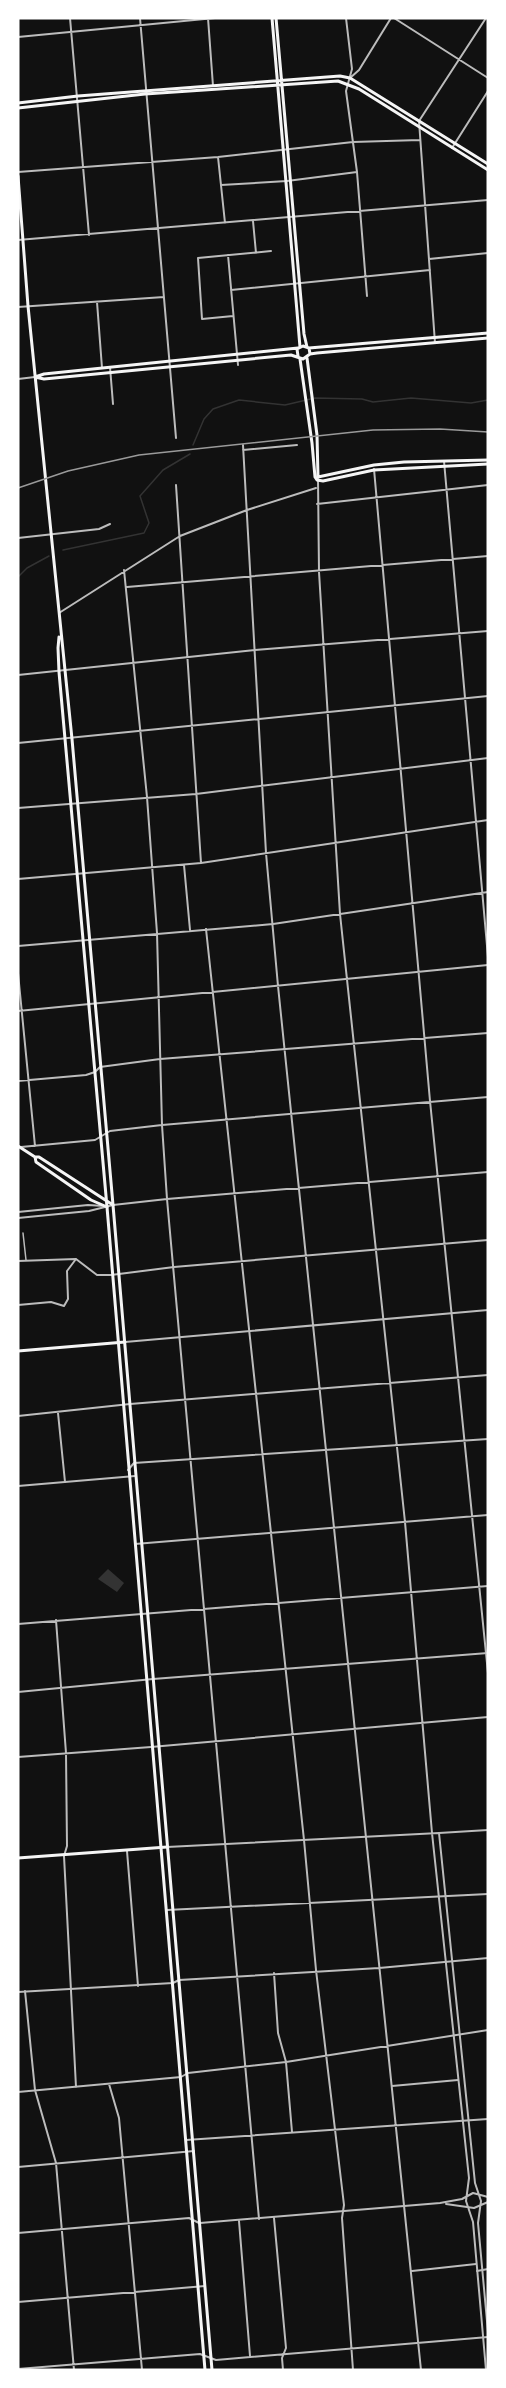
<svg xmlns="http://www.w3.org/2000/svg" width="506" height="2388" font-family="'Varela Round',sans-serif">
  <rect width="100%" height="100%" fill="#111"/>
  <path fill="#333" d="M108,1569L124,1583L117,1592L98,1579Z"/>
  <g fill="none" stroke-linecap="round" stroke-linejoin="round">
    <path stroke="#333" stroke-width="1.5" d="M193,445L204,419L213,409L239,400L285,405L315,398L362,399L373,402L411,398L471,403L488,400
      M63,550L144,533L149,523L140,496L163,470L190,454
      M18,577L27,568L49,556"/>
    <path stroke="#bcbcbc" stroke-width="1.5" d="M23,1233L26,1260"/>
    <path stroke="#bcbcbc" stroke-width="2" d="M70,18L89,235
      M140,18L176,438
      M208,18L213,86
      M346,18L352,69L346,91L357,172L367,296
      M394,18L488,78
      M18,37L215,18
      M350,78L359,70L391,18
      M452,148L488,91
      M218,157L225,223
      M18,172L218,157L353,142L420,140
      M221,185L287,181L357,172
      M253,221L256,253
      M18,240L488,200
      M228,255L238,365
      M429,259L488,253
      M231,290L430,270
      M97,302L102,368
      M18,307L164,297
      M233,316L202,319L198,258L271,251
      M435,343L419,121L486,18
      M110,367L113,404
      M18,379L35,377
      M243,445L266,853L278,986L421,2370
      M243,450L297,445
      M444,461L488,957
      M374,469L430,1101L488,1673
      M318,479L319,572L340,914L405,1522L432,1833
      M176,485L201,863
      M317,504L488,485
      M18,538L99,529L110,524
      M124,570L147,797L157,933L162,1125L167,1199L259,2219
      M127,587L488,556
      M59,613L180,536L247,510L316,488
      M18,675L255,650L488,631
      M18,743L488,696
      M18,808L196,794L488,758
      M184,865L190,930
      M18,879L201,863L488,820
      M206,929L304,1840L316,1970L344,2205L342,2218L353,2370
      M18,946L273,924L488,892
      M18,973L35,1146
      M18,1011L488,965
      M18,1081L86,1075L95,1072L100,1067L160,1059L488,1033
      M21,1147L95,1140L110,1131L162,1125L488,1097
      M18,1212L88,1205L104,1206
      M18,1218L89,1211L113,1205L167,1199L488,1172
      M18,1261L76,1259L97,1275H111L174,1267L488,1240
      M18,1305L51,1302L64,1306L68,1299L67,1271L76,1259
      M58,1413L65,1482
      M18,1416L130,1404L488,1375
      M128,1470L134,1463L488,1439
      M135,1544L488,1515
      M56,1620L66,1753L67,1846L64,1856L76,2087
      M18,1624L488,1586
      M18,1692L153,1679L488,1653
      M18,1757L151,1747L488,1717
      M439,1833L488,1830
      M127,1851L138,1986
      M167,1910L488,1894
      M274,1973L278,2033L286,2062L292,2132
      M179,1980L379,1968L488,1958
      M25,1991L35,2090L56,2163L74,2370
      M109,2084L119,2118L142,2370
      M392,2086L458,2080
      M18,2092L181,2077L188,2073L286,2062L488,2030
      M186,2140L488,2119
      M18,2167L194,2151
      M274,2218L286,2348L282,2358L283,2370
      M239,2221L250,2356
      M18,2233L189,2218L199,2223
      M412,2271L476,2264
      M477,2271L488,2269
      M18,2302L205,2286
      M18,2369L200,2354L216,2360L488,2337"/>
    <path stroke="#bcbcbc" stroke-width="2" d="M125,1342L488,1310
      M18,1486L135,1476
      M432,1833L469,2178L466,2201L473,2222L486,2370
      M167,1847L439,1833L475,2183L481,2201L478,2223L488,2332
      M18,1992L173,1983L179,1980
      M446,2204L474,2208L488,2202
      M200,2223L440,2203L462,2199L473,2193L488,2197"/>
    <path stroke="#f5f5f5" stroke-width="3" d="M272,18L300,347
      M276,18L304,334L307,347
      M18,103L78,96L340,76L350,78L488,164
      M18,108L145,94L338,81L359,89L488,170
      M18,176L28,306L72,739L113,1205
      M309,348L488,333
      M298,356L297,349L303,346L309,348L310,354
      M307,358L317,435L318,477L374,465L404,462L488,460
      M300,359L312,443L315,477L317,480L323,481L374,470L488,464
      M35,377L44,379L291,355L303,359L310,354L317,353L488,338
      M35,377L44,374L298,348
      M18,1146L35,1157L36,1162L91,1200L107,1207L59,672L58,648L59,637
      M35,1157H39L113,1205
      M18,1351L125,1342
      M18,1858L167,1847"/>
    <path stroke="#f5f5f5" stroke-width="3" d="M113,1205L212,2370
      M107,1207L205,2370"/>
    <path stroke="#9a9a9a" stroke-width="1.5" d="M18,488L68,471L139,455L373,430L440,429L488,432"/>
  </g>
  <rect width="506" height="2388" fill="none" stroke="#ffffff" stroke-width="39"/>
</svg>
